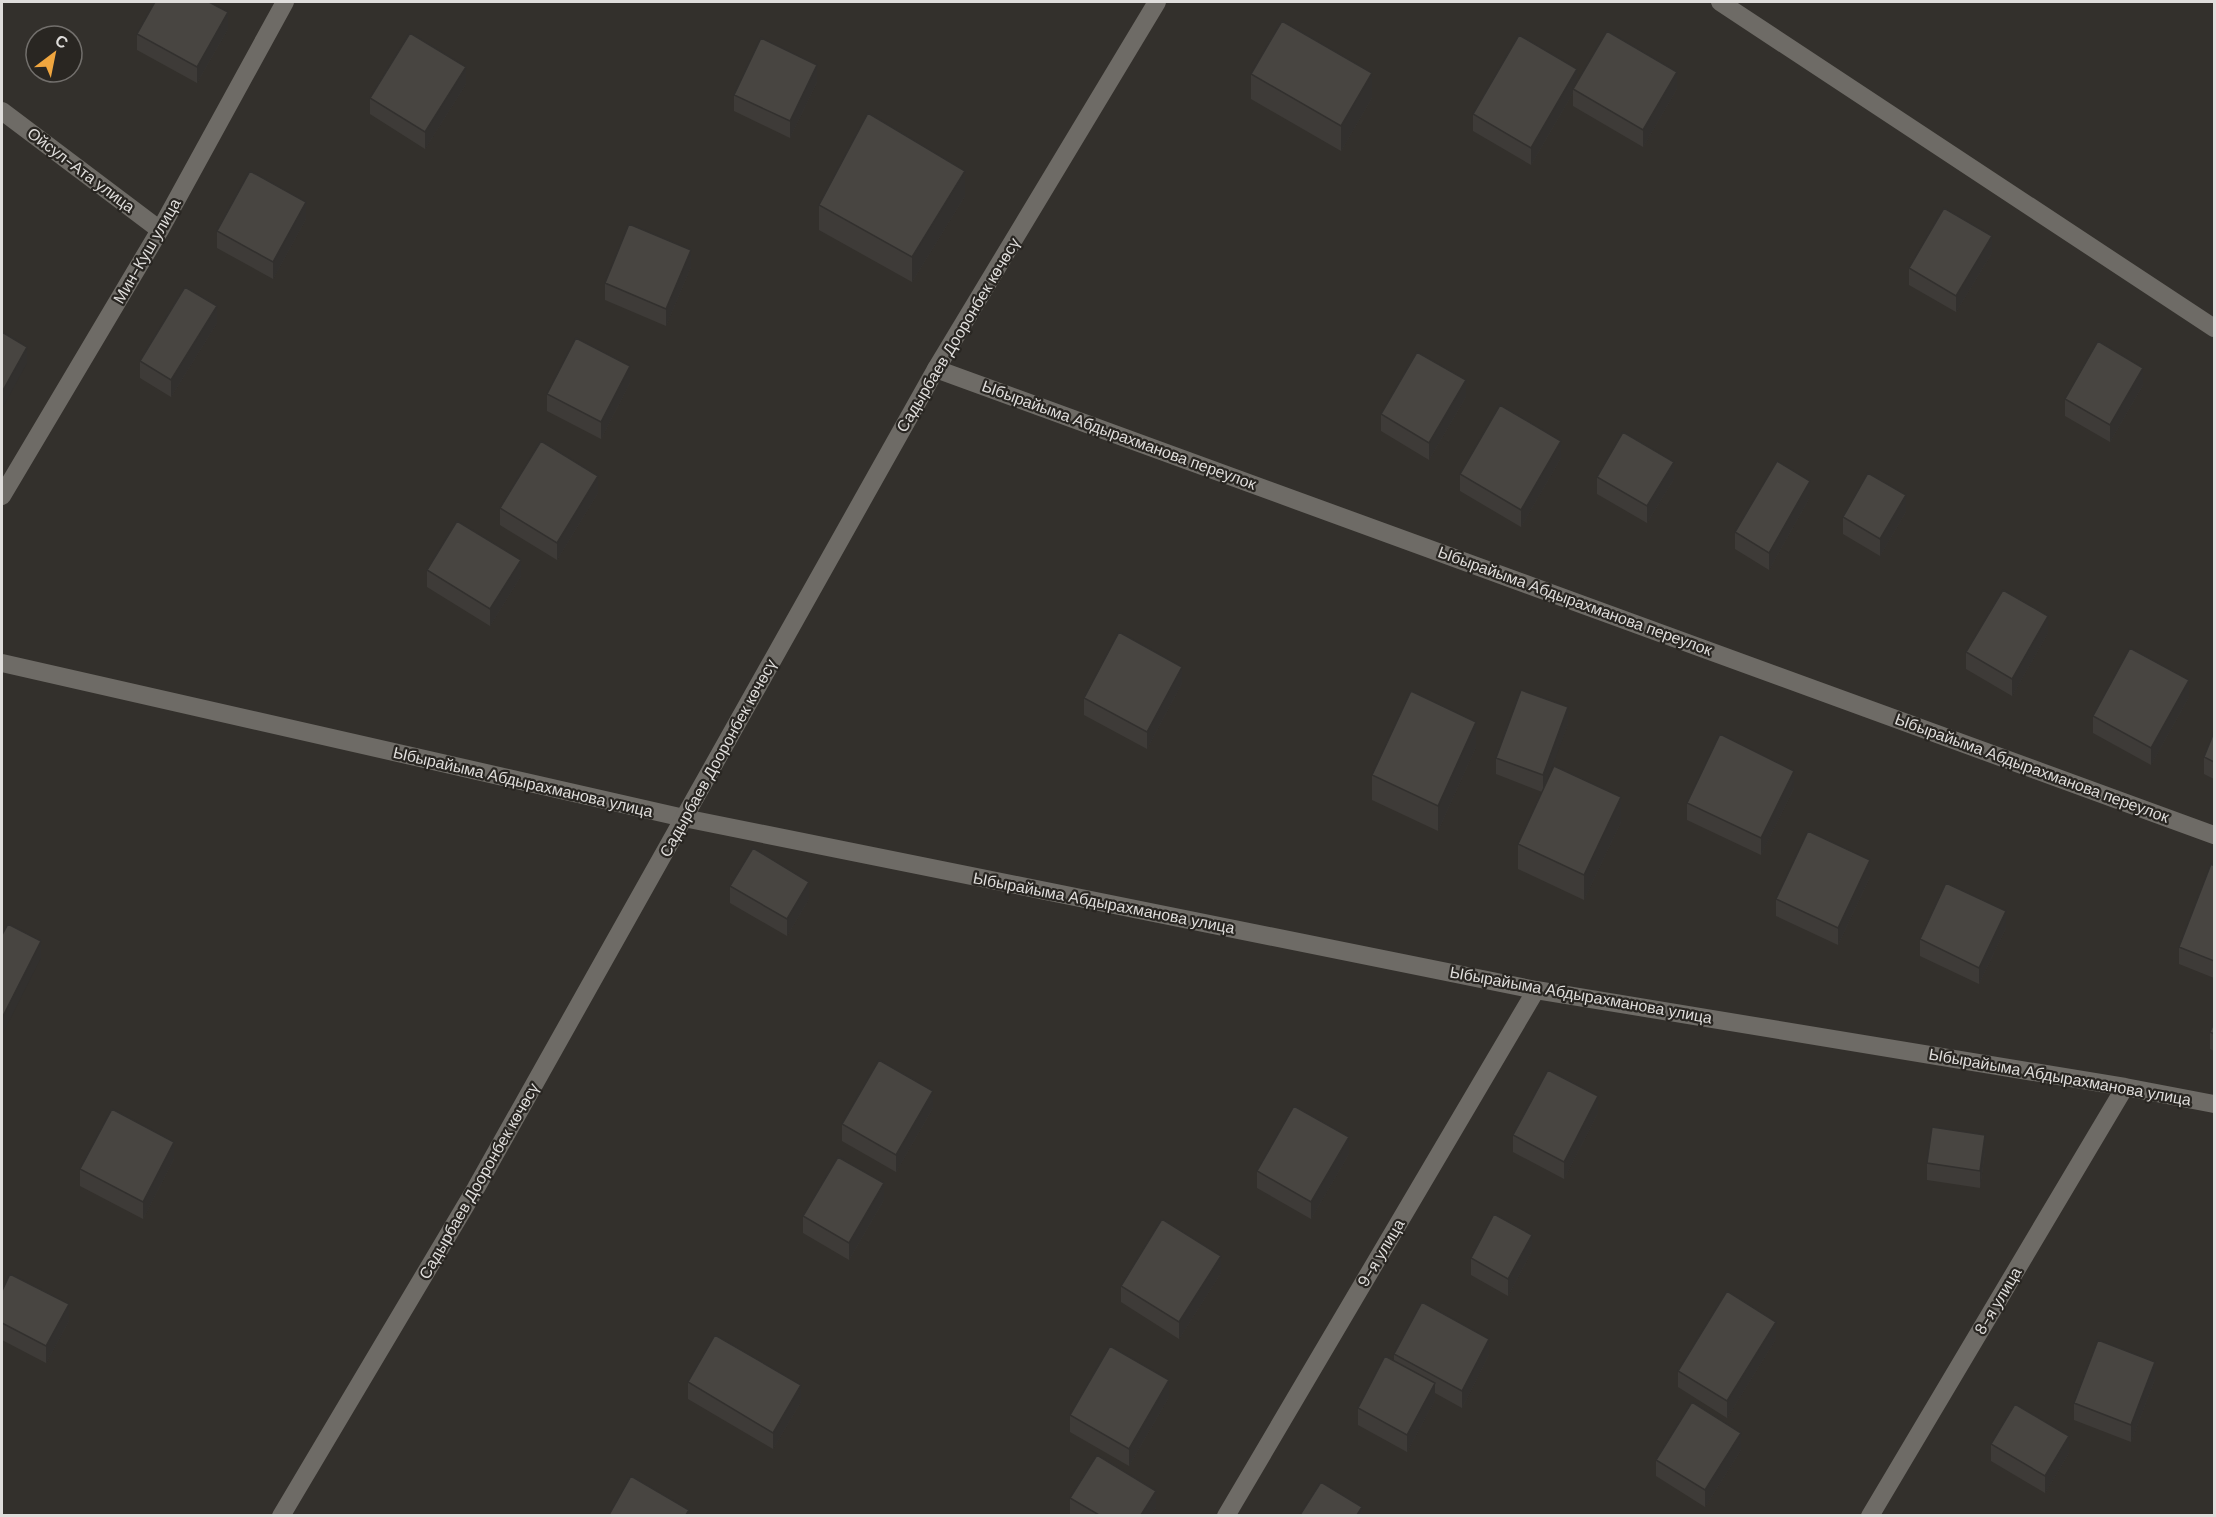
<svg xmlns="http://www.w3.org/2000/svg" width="2216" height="1517" font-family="'DM Sans',sans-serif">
  <rect width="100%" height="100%" fill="#33302c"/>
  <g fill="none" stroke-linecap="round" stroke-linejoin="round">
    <path stroke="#6e6b66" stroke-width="18" d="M1720,2L2214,328
      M2,111L160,230
      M936,369L2214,835
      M2,496L160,230L285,2
      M2,663L684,818L1536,990L2125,1087L2214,1104
      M1226,1516L1536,990
      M1870,1516L2125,1087"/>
    <path stroke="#6e6b66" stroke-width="18" d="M281,1516L476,1188L936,369L1157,2"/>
  </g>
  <path fill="#3e3b38" d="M228,29L197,83L137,50V34Z
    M1251,74L1372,98L1341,151L1251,99Z
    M817,82L790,138L734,111V95Z
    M1577,82L1677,89L1643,147L1573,106V93L1531,165L1473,131V114Z
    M466,84L425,149L370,114V98Z
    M965,196L912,282L819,230V205Z
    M306,219L273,279L217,248V231Z
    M1992,253L1956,312L1909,285V268Z
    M691,267L666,326L605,300V283Z
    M217,323L171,397L140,378V361Z
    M630,383L601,439L547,411V394Z
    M2143,385L2110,442L2065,416V399Z
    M1466,397L1429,460L1381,431V414Z
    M1561,458L1521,527L1460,491V474Z
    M1597,477L1674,479L1647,523L1597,494Z
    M598,493L557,560L500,525V508Z
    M1810,497L1769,570L1735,549V532Z
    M1906,512L1880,556L1843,534V517Z
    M427,570L521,576L490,626L427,587Z
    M2048,633L2012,696L1966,669V652Z
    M1182,683L1147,749L1084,715V698Z
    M2189,697L2151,765L2093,733V716Z
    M1568,724L1544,787L1621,822L1584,900L1518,869V844L1542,792L1496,774V758Z
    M2214,732V779L2204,774V757Z
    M1476,747L1438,831L1372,800V775Z
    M1794,788L1761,855L1687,820V803Z
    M2214,866V978L2179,964V947Z
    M1870,877L1838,945L1776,916V899Z
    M730,886L809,899L787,936L730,903Z
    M2006,928L1979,984L1920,956V939Z
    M2214,1023V1051L2210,1049V1032Z
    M933,1108L896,1172L842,1141V1124Z
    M1598,1113L1564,1179L1513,1152V1135Z
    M1985,1152L1980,1188L1927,1180V1163Z
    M1349,1154L1311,1219L1257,1188V1171Z
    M174,1159L143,1219L80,1186V1169Z
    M884,1200L849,1260L803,1233V1216Z
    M1532,1251L1508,1296L1471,1275V1258Z
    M1221,1273L1179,1339L1121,1302V1286Z
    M2,1291L69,1321L46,1363L2,1340Z
    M1776,1339L1727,1418L1678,1387V1371Z
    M1394,1354L1489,1355L1462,1408L1435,1393V1400L1407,1452L1358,1425V1408L1394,1361Z
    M2155,1379L2131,1442L2074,1420V1403Z
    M688,1382L801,1402L773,1449L688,1399Z
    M1169,1397L1129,1466L1070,1432V1415Z
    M1991,1444L2069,1453L2045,1493L1991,1461Z
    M1741,1450L1705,1507L1656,1476V1460Z
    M1070,1498L1156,1508L1151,1515H1070Z"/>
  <path fill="#32302e" d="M228,12V29L197,83V67Z
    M817,65V82L790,138V121Z
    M466,67V84L425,149V132Z
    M1577,69V86L1573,89V93L1531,165V148Z
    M1677,72V89L1643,147V130Z
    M1372,73V98L1341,151V126Z
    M965,171V196L912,282V257Z
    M306,202V219L273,279V262Z
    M1992,236V253L1956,312V296Z
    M691,250V267L666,326V309Z
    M217,306V323L171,397V380Z
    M27,347V363L2,409V392Z
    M630,366V383L601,439V422Z
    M2143,368V385L2110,442V425Z
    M1466,380V397L1429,460V443Z
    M1561,441V458L1521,527V510Z
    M1674,462V479L1647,523V506Z
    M598,476V493L557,560V543Z
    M1810,481V497L1769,570V553Z
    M1906,495V512L1880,556V539Z
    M521,560V576L490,626V609Z
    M2048,616V633L2012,696V679Z
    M1182,667V683L1147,749V732Z
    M2189,680V697L2151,765V748Z
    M1568,707V724L1543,792V775Z
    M1476,722V747L1438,831V806Z
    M1794,771V788L1761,855V838Z
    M1621,797V822L1584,900V875Z
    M1870,860V877L1838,945V928Z
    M809,882V899L787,936V919Z
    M2006,911V928L1979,984V968Z
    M41,941V958L2,1035V1018Z
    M933,1091V1108L896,1172V1155Z
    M1598,1096V1113L1564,1179V1162Z
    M1985,1135V1152L1980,1188V1171Z
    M1349,1137V1154L1311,1219V1202Z
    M174,1142V1159L143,1219V1202Z
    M884,1183V1200L849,1260V1243Z
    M1532,1235V1251L1508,1296V1279Z
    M1221,1256V1273L1179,1339V1322Z
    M69,1304V1321L46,1363V1346Z
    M1776,1322V1339L1727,1418V1401Z
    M1489,1339V1355L1462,1408V1391Z
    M2155,1362V1379L2131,1442V1425Z
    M1169,1380V1397L1129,1466V1449Z
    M1435,1383V1400L1407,1452V1435Z
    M801,1385V1402L773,1449V1433Z
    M1741,1433V1450L1705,1507V1490Z
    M2069,1436V1453L2045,1493V1476Z
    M1156,1491V1508L1151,1515H1141Z
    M1362,1507V1515H1357Z"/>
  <path fill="#484541" stroke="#32302e" stroke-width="1.5" d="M155,2H209L228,12L197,67L137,34Z
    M1282,21L1372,73L1341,126L1251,74Z
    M1607,31L1677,72L1643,130L1573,89Z
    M410,33L466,67L425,132L370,98Z
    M1519,35L1577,69L1531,148L1473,114Z
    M761,38L817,65L790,121L734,95Z
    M868,113L965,171L912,257L819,205Z
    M250,171L306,202L273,262L217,231Z
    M1944,208L1992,236L1956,296L1909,268Z
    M629,224L691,250L666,309L605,283Z
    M185,287L217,306L171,380L140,361Z
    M2,332L27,347L2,392Z
    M576,338L630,366L601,422L547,394Z
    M2098,341L2143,368L2110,425L2065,399Z
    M1417,352L1466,380L1429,443L1381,414Z
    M1500,405L1561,441L1521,510L1460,474Z
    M1623,432L1674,462L1647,506L1597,477Z
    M541,441L598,476L557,543L500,508Z
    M1777,461L1810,481L1769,553L1735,532Z
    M1868,473L1906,495L1880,539L1843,517Z
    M457,521L521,560L490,609L427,570Z
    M2003,590L2048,616L2012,679L1966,652Z
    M1119,632L1182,667L1147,732L1084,698Z
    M2130,648L2189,680L2151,748L2093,716Z
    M1521,690L1568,707L1543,775L1496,758Z
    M1411,691L1476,722L1438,806L1372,775Z
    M2214,732V762L2204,757Z
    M1720,734L1794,771L1761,838L1687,803Z
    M1554,766L1621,797L1584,875L1518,844Z
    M1808,831L1870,860L1838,928L1776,899Z
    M753,848L809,882L787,919L730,886Z
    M2211,864L2214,866V961L2179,947Z
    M1946,883L2006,911L1979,968L1920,939Z
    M8,924L41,941L2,1018V935Z
    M2214,1023V1034L2210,1032Z
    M879,1060L933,1091L896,1155L842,1124Z
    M1548,1070L1598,1096L1564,1162L1513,1135Z
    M1294,1106L1349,1137L1311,1202L1257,1171Z
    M112,1109L174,1142L143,1202L80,1169Z
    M1932,1127L1985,1135L1980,1171L1927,1163Z
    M838,1157L884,1183L849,1243L803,1216Z
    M1494,1214L1532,1235L1508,1279L1471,1258Z
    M1162,1219L1221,1256L1179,1322L1121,1286Z
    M10,1274L69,1304L46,1346L2,1323V1291Z
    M1727,1291L1776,1322L1727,1401L1678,1371Z
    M1422,1302L1489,1339L1462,1391L1394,1354Z
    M715,1335L801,1385L773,1433L688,1382Z
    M2098,1340L2155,1362L2131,1425L2074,1403Z
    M1110,1346L1169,1380L1129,1449L1070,1415Z
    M1385,1356L1435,1383L1407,1435L1358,1408Z
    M1692,1402L1741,1433L1705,1490L1656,1460Z
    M2015,1404L2069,1436L2045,1476L1991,1444Z
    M1097,1455L1156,1491L1141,1515H1099L1070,1498Z
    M631,1476L689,1510L686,1515H609Z
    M1321,1482L1362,1507L1357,1515H1300Z"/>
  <g text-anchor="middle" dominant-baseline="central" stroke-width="4.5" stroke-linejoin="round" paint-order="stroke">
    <g font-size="16" fill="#dfdddb" stroke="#292622">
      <text transform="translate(81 170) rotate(37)">Ойсул-Ата улица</text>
      <text transform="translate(147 251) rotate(-60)">Мин-Куш улица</text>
      <text transform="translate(958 335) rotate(-59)">Садырбаев Дооронбек көчөсү</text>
      <text transform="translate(1119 435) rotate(20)">Ыбырайыма Абдырахманова переулок</text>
      <text transform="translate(1575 601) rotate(20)">Ыбырайыма Абдырахманова переулок</text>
      <text transform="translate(718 758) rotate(-61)">Садырбаев Дооронбек көчөсү</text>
      <text transform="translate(2032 768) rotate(20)">Ыбырайыма Абдырахманова переулок</text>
      <text transform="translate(523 782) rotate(13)">Ыбырайыма Абдырахманова улица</text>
      <text transform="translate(1104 903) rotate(11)">Ыбырайыма Абдырахманова улица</text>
      <text transform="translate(1581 995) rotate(10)">Ыбырайыма Абдырахманова улица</text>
      <text transform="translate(2060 1077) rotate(10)">Ыбырайыма Абдырахманова улица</text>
      <text transform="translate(479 1181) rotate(-60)">Садырбаев Дооронбек көчөсү</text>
      <text transform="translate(1381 1253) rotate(-59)">9-я улица</text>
      <text transform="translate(1998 1301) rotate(-59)">8-я улица</text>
    </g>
  </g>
  <rect width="2216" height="1517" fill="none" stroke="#dfdddb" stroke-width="6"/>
  <g transform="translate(54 54) rotate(32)"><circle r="28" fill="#292622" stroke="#726f6c" stroke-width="1.5"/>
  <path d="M0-4.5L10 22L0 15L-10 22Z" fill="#f0a63f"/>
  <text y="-9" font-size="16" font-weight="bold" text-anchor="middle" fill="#dfdddb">С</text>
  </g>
</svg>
